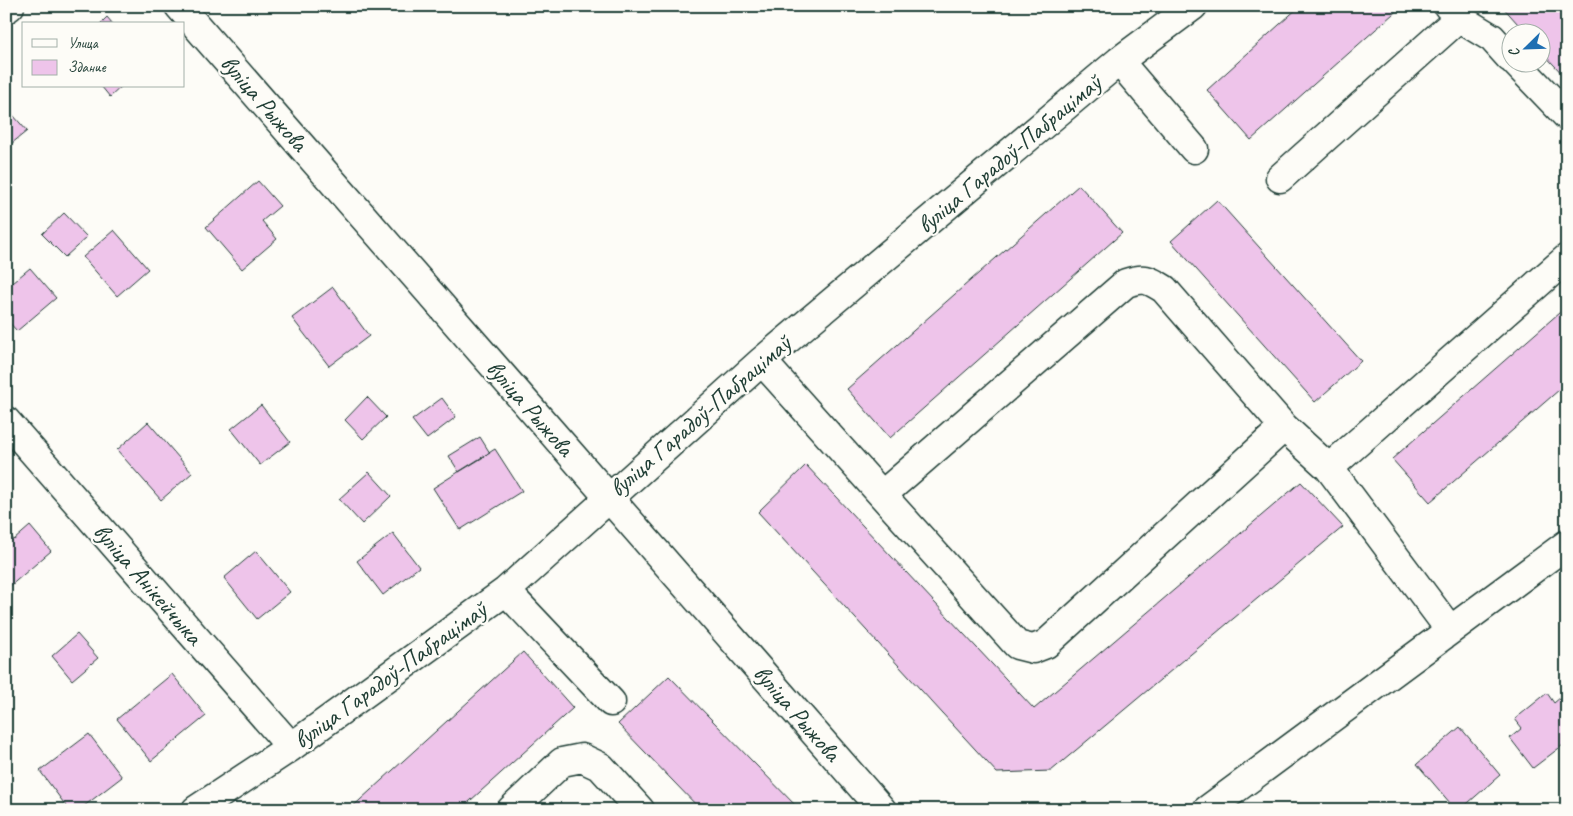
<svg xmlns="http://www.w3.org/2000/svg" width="1573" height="816" font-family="Caveat,sans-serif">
  <rect width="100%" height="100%" fill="#fdfcf7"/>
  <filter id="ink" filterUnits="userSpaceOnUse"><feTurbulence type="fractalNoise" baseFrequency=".02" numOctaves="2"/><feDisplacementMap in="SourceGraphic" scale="10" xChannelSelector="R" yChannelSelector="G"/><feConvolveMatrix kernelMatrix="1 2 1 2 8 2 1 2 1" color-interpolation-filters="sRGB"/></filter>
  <g filter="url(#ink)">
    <path fill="#eec4ea" stroke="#1f3d34" d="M1300,6H1402L1251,140L1207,90Z
      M1502,6H1567V79L1540,50V32H1525Z
      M107,17L113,24H100Z
      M101,86H122L110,97Z
      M6,107L27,131L6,148Z
      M258,181L280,206L262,221L277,239L242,269L206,227Z
      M1079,185L1122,233L890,438L847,389Z
      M1217,200L1361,361L1315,402L1171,241Z
      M64,213L87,237L65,257L42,234Z
      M114,230L148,269L117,296L83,257Z
      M30,268L56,298L17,331L6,319V288Z
      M333,287L369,336L329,366L292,318Z
      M1567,306V383L1430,502L1392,459Z
      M367,397L386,417L363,439L345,420Z
      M442,398L456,417L427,439L412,420Z
      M261,405L290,442L260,465L231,429Z
      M148,422L192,473L161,500L117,450Z
      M480,437L490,453L459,472L449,456Z
      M495,449L522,491L460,530L433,488Z
      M806,465L1034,709L1301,482L1343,527L1051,771L997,773L758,512Z
      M369,472L391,496L362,524L339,499Z
      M30,526L51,551L9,587L6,584V531L14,540Z
      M393,533L419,567L383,595L357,561Z
      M256,551L290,592L257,619L224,578Z
      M77,634L98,658L72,680L52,656Z
      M523,652L573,708L460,810H349Z
      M172,674L206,716L151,761L117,719Z
      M669,676L800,810H701L618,724Z
      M1547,693L1554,703L1561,697L1567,704V742L1533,768L1510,738L1522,728L1515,719Z
      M1460,727L1500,775L1460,810H1456L1417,764Z
      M89,734L122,777L79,810H69L40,771Z"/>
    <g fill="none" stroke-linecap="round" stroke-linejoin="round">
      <g stroke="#1f3d34" stroke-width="31">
        <path id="minor" d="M179,6L882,810
          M1448,6L1459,18L1492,38L1510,58
          M6,9L10,6
          M1119,61L1194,149
          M1515,62L1567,116
          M1280,178L1459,18
          M762,361L882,495L1126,283C1144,277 1148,279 1164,289L1284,427L1329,468L1450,630
          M6,421L291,747
          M1329,468L1567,258
          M882,495L1017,645L1033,649L1046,644L1284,427
          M506,591L611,702
          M196,810L291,747L506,591L762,361L1119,61L1193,6
          M511,810L562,762L582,758L601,767L640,810
          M1207,810L1567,544"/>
      </g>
      <use href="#minor" stroke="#fdfcf7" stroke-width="28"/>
    </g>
  </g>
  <g text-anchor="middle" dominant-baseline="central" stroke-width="4.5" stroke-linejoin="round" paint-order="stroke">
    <g font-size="25" fill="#1f3d34" stroke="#fdfcf7">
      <text transform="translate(264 103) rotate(49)">вуліца Рыжова</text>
      <text transform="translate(1009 154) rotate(-40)">вуліца Гарадоў-Пабрацімаў</text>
      <text transform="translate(530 408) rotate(49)">вуліца Рыжова</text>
      <text transform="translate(700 416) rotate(-41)">вуліца Гарадоў-Пабрацімаў</text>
      <text transform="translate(148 584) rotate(49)">вуліца Анікейчыка</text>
      <text transform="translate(390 675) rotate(-36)">вуліца Гарадоў-Пабрацімаў</text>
      <text transform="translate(797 713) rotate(49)">вуліца Рыжова</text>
    </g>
  </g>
  <rect width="1573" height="816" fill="none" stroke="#fdfcf7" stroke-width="25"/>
  <rect x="12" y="12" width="1548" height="791" fill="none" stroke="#1f3d34" stroke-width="2" filter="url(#ink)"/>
  <rect x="22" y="22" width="162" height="65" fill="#fdfcf7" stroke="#a4b0a9"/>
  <rect x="32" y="39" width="25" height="8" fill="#fdfcf7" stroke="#a4b0a9"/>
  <text x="68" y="48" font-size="15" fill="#1f3d34">Улица</text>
  <rect x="32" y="60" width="25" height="15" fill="#eec4ea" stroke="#a4b0a9"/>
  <text x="68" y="72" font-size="15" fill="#1f3d34">Здание</text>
  <g transform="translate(1526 48) rotate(247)"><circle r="24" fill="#fdfcf7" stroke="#a4b0a9"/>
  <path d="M0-4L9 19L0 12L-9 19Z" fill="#1f6fb2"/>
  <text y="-8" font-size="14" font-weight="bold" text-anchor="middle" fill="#1f3d34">С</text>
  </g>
</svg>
